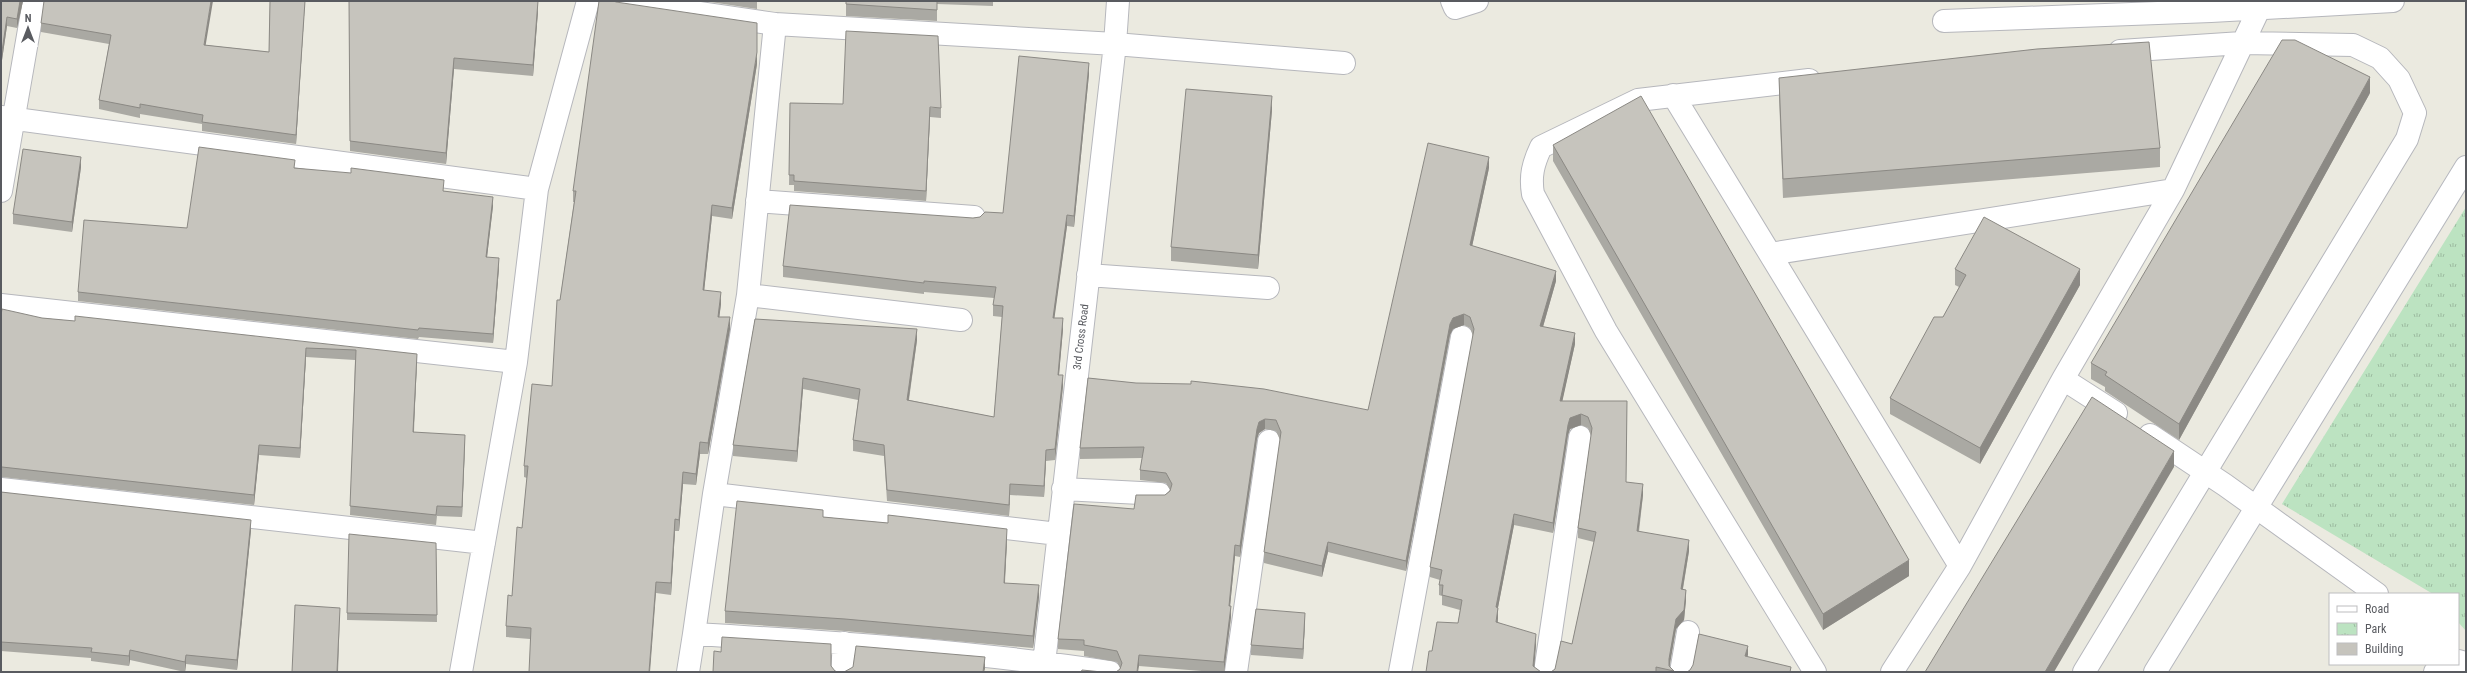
<svg xmlns="http://www.w3.org/2000/svg" width="2467" height="673" font-family="'Roboto Condensed',sans-serif">
  <defs>
    <pattern id="park-tufts" width="24" height="20" patternUnits="userSpaceOnUse"><rect width="24" height="20" fill="#bce3c1"/><path d="M3 7l-1-3M5 7V3M7 7l1-3M15 17l-1-3M17 17v-4M19 17l1-3" fill="none" stroke="#9cbba0"/></pattern>
  </defs>
  <rect width="100%" height="100%" fill="#ebeae0"/>
  <path fill="url(#park-tufts)" d="M2466,207V631L2458,622V594H2433L2282,504Z"/>
  <g fill="none" stroke-linecap="round" stroke-linejoin="round">
    <g stroke="#b6b7bc" stroke-width="24">
      <path id="street" d="M618,1L775,24L748,295L714,494L694,634C833,642 972,651 1110,672
        M1452,1L1455,8L1477,1
        M1944,21L2211,11L2393,1
        M775,24L1115,44L1344,63
        M1809,80L1638,100L1541,147C1533,164 1530,176 1533,194L1606,331L1815,672
        M1673,95L1770,254
        M1,117L537,189
        M2173,190L2259,9
        M1,191L34,1
        M757,201L974,217
        M1088,275L1268,288
        M748,295L961,320
        M1,305L516,362
        M2063,379L2173,190L1770,254L1960,566L2063,379L2116,413
        M2150,435L2225,485L2377,594
        M1,489L484,543
        M1063,489L1160,494
        M714,494L1058,534
        M2458,661L2466,663
        M461,672L516,362L537,189L588,1
        M688,672L694,634
        M842,672L844,643
        M1043,672L1115,44L1118,1
        M1236,672L1269,441
        M1400,672L1462,337
        M1545,672L1580,437
        M1681,672L1688,632
        M1892,672L1960,566
        M2084,672L2407,139L2415,113L2399,79L2380,58L2353,45L2242,43L2120,51
        M2435,672L2445,664"/>
    </g>
    <g stroke="#b6b8be" stroke-width="24">
      <path id="secondary" d="M2155,672L2466,167"/>
    </g>
    <use href="#street" stroke="#fff" stroke-width="22"/>
    <use href="#secondary" stroke="#fff" stroke-width="22"/>
  </g>
  <path fill="#aaa9a3" d="M1,1H23L17,28L7,26L1,67Z
    M270,1H305L296,144L202,131V124L140,114V118L99,109V100L109,44L41,32V23L205,45L269,52Z
    M349,1L538,11L533,76L454,69L446,164L350,151Z
    M704,1H757V9Z
    M818,1H993V6L937,4V21L846,16V2Z
    M757,64L732,219L712,216L704,291L721,304L719,317L730,329L708,454H700L696,485L683,484L679,531H675L671,595L656,593L530,639L506,637V626L512,596L522,528L527,478L524,477V466L552,386L560,300L574,202H573V191Z
    M1089,74L1074,227L1067,226L1054,318L1063,329L1059,375L1063,386L1055,460L1046,461L1044,497L1010,495L1009,516L887,501L884,456L853,451V440L858,400L803,389L797,462L733,456V445L755,319L917,340L909,400L994,417L1002,317L993,316V305L994,298L924,292V294L783,277V266L973,218L1003,213Z
    M1779,78L2160,148V167L1783,198L1779,97Z
    M2370,93L2179,440L2105,391V387L2091,379V363Z
    M790,103L941,108V118L930,117L926,201L794,191V185H789Z
    M1272,110L1258,269L1171,261V247Z
    M1553,145L1909,576L1823,630L1553,161Z
    M81,167L72,232L13,224V214Z
    M295,168L444,191L493,206L487,257L499,267L493,343L419,337L418,339L78,301V292L187,228Z
    M1489,168L1472,246L1556,281L1543,327L1575,344L1562,401H1627L1626,482L1643,495L1639,532L1689,551L1683,589L1686,600L1684,620L1676,629L1669,666L1674,672H1551L1555,669L1572,644L1594,542L1578,538V528L1591,436L1588,428L1581,425L1570,429L1568,435L1553,533L1514,525L1498,607V622L1536,644L1534,666L1432,651L1458,623L1460,610L1442,605V596L1439,595V585L1440,580L1430,577V567L1473,336L1470,328L1464,325L1453,329L1450,335L1406,571L1328,552L1322,577L1264,563V552L1280,440L1276,431L1265,429L1259,433L1257,439L1240,557L1235,556L1230,606L1231,617L1224,672H1214L1139,666L1120,668L1117,662L1084,656V651L1058,649V639L1134,509L1165,495L1170,490L1166,483L1140,480V470L1142,458L1080,459V448L1088,378L1368,410Z
    M1955,269L2080,285L1980,464L1890,414V398L1943,317L1959,287L1955,285Z
    M1,315L42,318L417,354L414,432L465,444L462,517L437,516L436,525L350,515L355,360L306,357L300,458L259,455L254,505L2,477H1Z
    M1,492L251,530L237,670L186,664L185,672L130,660L129,666L91,661V658L1,651Z
    M888,515L1007,541L1005,583L1039,597L1033,648L845,631L725,623V611L823,517L888,523Z
    M436,543L437,622L347,620V613Z
    M1305,622L1303,659L1251,655V645Z"/>
  <path fill="#8b8984" d="M20,1H23L17,28V19Z
    M211,1H213L204,55V45Z
    M305,1L296,144V135Z
    M538,1V11L533,76V65Z
    M7,17V26L1,67V58Z
    M757,52V64L732,219V208Z
    M454,58V69L446,164V153Z
    M1089,63V74L1074,227V216Z
    M2370,77V93L2179,440V424Z
    M1272,96V110L1258,269V255Z
    M930,107V117L926,201V191Z
    M81,157V167L72,232V222Z
    M1489,157V168L1470,256V245Z
    M493,197V206L486,266V257Z
    M712,205V216L703,302V290Z
    M1067,215V226L1053,329V318Z
    M499,258V267L493,343V334Z
    M2080,269V285L1980,464V448Z
    M1556,271V281L1540,337V326Z
    M721,292V304L718,328V317Z
    M1464,314V325L1453,329L1450,335L1406,571V561L1450,324L1453,318Z
    M730,317V329L708,454V443Z
    M1063,318V329L1058,386V375Z
    M917,329V340L907,411V400Z
    M1575,333V344L1560,412V401Z
    M306,348V357L300,458V448Z
    M417,354V364L413,442V432Z
    M1063,375V386L1055,460V449Z
    M803,378V389L797,462V451Z
    M1581,414V425L1570,429L1568,435L1553,533V523L1568,425L1570,418Z
    M1265,419V429L1259,433L1257,439L1240,557V546L1257,429L1259,422Z
    M465,435V444L462,517V507Z
    M700,442V454L696,485V474Z
    M259,445V455L254,505V495Z
    M1046,450V461L1044,497V486Z
    M2174,451V467L2054,672H2045Z
    M1,467H2V477H1Z
    M683,472V484L679,531V520Z
    M1010,484V495L1009,516V505Z
    M1643,484V495L1637,542V531Z
    M1514,514V525L1496,618V607Z
    M675,519V531L671,595V583Z
    M251,520V530L237,670V660Z
    M1007,529V541L1004,595V583Z
    M1689,540V551L1681,599V589Z
    M1328,542V552L1322,577V566Z
    M1235,545V556L1229,617V606Z
    M1909,560V576L1823,630V614Z
    M656,582V593L650,672H649Z
    M1039,585V597L1033,648V636Z
    M1686,590V600L1684,620L1676,629L1669,670V659L1676,619Z
    M1231,606V617L1224,672V662Z
    M340,608L338,672H337Z
    M1498,608V618L1496,633V622Z
    M1305,613V622L1303,659V649Z
    M1536,634V644L1534,672L1533,666Z
    M1748,646V655L1745,666V656Z
    M130,650V660L129,666V656Z
    M186,655V664L185,672V662Z
    M1139,655V666L1138,672H1137Z
    M985,657V669L984,672H983Z"/>
  <path fill="#c6c4bd" stroke="#8b8984" d="M1,1H20L17,19L7,17L1,58Z
    M44,1H211L204,45L269,52L270,1H305L296,135L202,122L203,115L140,104V108L99,100L111,35L41,23Z
    M349,1H538L533,65L454,58L446,153L350,141Z
    M599,1H614L616,2L757,23V52L732,208L712,205L703,290L721,292L718,317H730L708,443L700,442L696,474L683,472L679,520L675,519L671,583L656,582L649,672H529L531,628L506,626L508,595L512,596L517,527L522,528L528,466H524L532,384L552,386L557,300H560L576,191H573Z
    M846,1H937V10L846,4Z
    M846,31L938,36L941,108L930,107L926,191L794,181V175H789L790,103L843,104Z
    M2282,40H2295L2370,77L2179,424L2105,375L2107,372L2091,363Z
    M2149,42L2160,148L1783,179L1779,78L2037,49Z
    M1019,56L1089,63L1074,216L1067,215L1053,318H1063L1058,375H1063L1055,449L1046,450L1044,486L1010,484L1009,505L887,490L884,445L853,440L860,389L803,378L797,451L733,445L755,319L917,329L907,400L994,417L1003,306L993,305L996,287L924,281V283L783,266L790,205L973,218L980,217L985,212L1003,213Z
    M1186,89L1272,96L1258,255L1171,247Z
    M1641,96L1909,560L1823,614L1553,145Z
    M1428,143L1489,157L1470,245L1556,271L1540,326L1575,333L1560,401H1627L1626,482L1643,484L1637,531L1689,540L1681,589L1686,590L1684,610L1676,619L1669,659V666L1674,671L1656,667V672H1551L1555,669L1561,641L1572,644L1596,532L1578,528L1592,428L1588,417L1581,414L1570,418L1568,425L1553,523L1514,514L1496,607L1498,608L1496,622L1536,634L1533,666L1541,672H1426L1429,651H1432L1437,622L1458,623L1462,600L1442,595L1443,585H1439L1442,570L1430,567L1474,329L1470,317L1464,314L1453,318L1450,324L1406,561L1328,542L1322,566L1264,552L1281,432L1276,420L1265,419L1259,422L1257,429L1240,546L1235,545L1229,606H1231L1224,662L1139,655L1137,672H1116L1120,669L1122,663L1117,651L1084,645V640L1058,639L1074,504L1134,509L1136,495H1165L1170,491L1172,484L1166,473L1140,470L1144,447L1080,448L1088,378L1136,383L1191,384V381L1264,389L1368,410Z
    M199,147L295,160L294,168L351,173V168L444,180L443,191L493,197L486,257L499,258L493,334L419,328L418,330L78,292L84,220L187,228Z
    M23,149L81,157L72,222L13,214Z
    M1984,217L2080,269L1980,448L1890,398L1934,317H1943L1966,275L1955,269Z
    M2,309L42,318L75,321V316L417,354L413,432L465,435L462,507L437,506L436,515L350,506L356,350L306,348L300,448L259,445L254,495L2,467H1V315Z
    M2092,397L2174,451L2045,672H1925Z
    M1,492L251,520L237,660L186,655L185,662L130,650L129,656L91,652L92,648L1,642Z
    M737,501L823,510V517L888,523V515L1007,529L1004,583L1039,585L1033,636L845,619L725,611Z
    M349,534L436,543L437,615L347,613Z
    M295,605L340,608L337,672H292Z
    M1256,609L1305,613L1303,649L1251,645Z
    M1699,634L1748,646L1745,656L1791,667L1790,672H1687L1690,670L1693,665Z
    M722,637L831,644V666L835,671L838,672H713L714,651L721,652Z
    M856,646L985,657L983,672H844L853,667Z
    M1082,670L1102,672H1081Z"/>
  <g text-anchor="middle" dominant-baseline="central" stroke-width="4" stroke-linejoin="round" paint-order="stroke">
    <g font-size="11" fill="#595b60" stroke="#fff">
      <text transform="translate(1081 337) rotate(-83)">3rd Cross Road</text>
    </g>
  </g>
  <rect width="2467" height="673" fill="none" stroke="#595b60" stroke-width="4"/>
  <rect x="2329" y="593" width="130" height="72" fill="#ffffff" stroke="#bdbdbf"/>
  <rect x="2337" y="606" width="20" height="6" fill="#ffffff" stroke="#bdbdbf"/>
  <text x="2365" y="613" font-size="12" fill="#595b60">Road</text>
  <rect x="2337" y="623" width="20" height="12" fill="url(#park-tufts)" stroke="#bdbdbf"/>
  <text x="2365" y="633" font-size="12" fill="#595b60">Park</text>
  <rect x="2337" y="643" width="20" height="12" fill="#c6c4bd" stroke="#bdbdbf"/>
  <text x="2365" y="653" font-size="12" fill="#595b60">Building</text>
  <g transform="translate(28 28)" stroke="#ffffff" stroke-width="3" paint-order="stroke">
  <path d="M0-3L7 15L0 10L-7 15Z" fill="#595b60"/>
  <text y="-6" font-size="11" font-weight="bold" text-anchor="middle" fill="#595b60">N</text>
  </g>
</svg>
